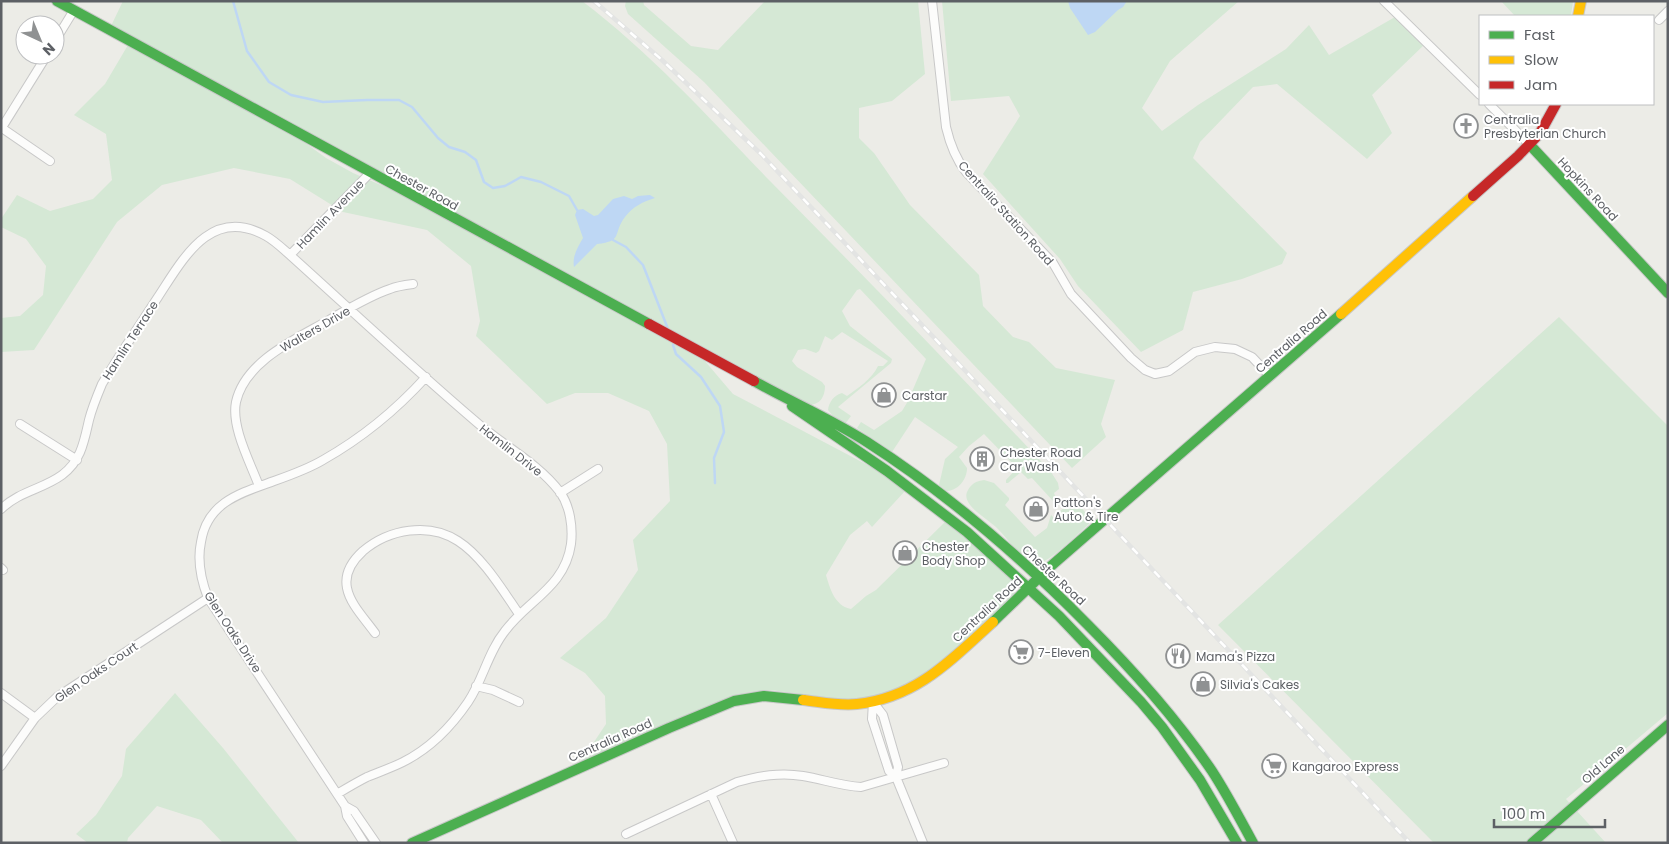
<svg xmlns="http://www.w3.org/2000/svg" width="1669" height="844" font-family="Poppins,sans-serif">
	<rect width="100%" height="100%" fill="#ecece7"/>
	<path fill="#d5e8d5" d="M123 1H582C651 53 710 119 770 181 865 277 959 374 1051 472L1058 483 1059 489 1054 493 1056 498 1053 501 1032 478 1028 479 1021 472 1008 483H1006V480L1017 468 984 434 969 446 959 457 967 468C967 479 959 490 947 491L939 485 945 459 958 447 915 417 892 452 857 428 861 422 874 430 902 411 908 401 926 359 860 289 857 290 842 311 850 326 892 359 891 363 838 407 851 416 845 424 833 416 828 410C829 402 834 395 842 393L847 396C858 388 872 379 878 366H883L888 361 842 332 832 340 825 336 819 351 816 353 805 349 798 350 792 361 797 367 822 382 825 386C825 397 820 405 808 405L111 26Z
		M626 1H643L644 5 691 46 718 50 765 1H918L925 74 892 101 859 108V138L874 153 910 205 979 275 983 306 1013 337 1029 342 1056 368 1115 380 1101 424 1106 437 1072 468 704 82 628 14 625 6Z
		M942 1H1239L1170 61 1142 108 1162 131 1198 105 1286 49 1309 25 1329 55 1395 17 1424 45 1372 95 1392 133 1367 159 1277 84 1253 87 1200 142 1193 158 1287 253 1282 264 1242 279 1193 292 1183 330 1141 352 1078 286 1060 259 983 174 1020 116 1009 96 951 101Z
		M1501 1H1573L1571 16H1515Z
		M128 45 300 139 326 158 353 173 390 189 611 307 704 360 733 394 875 469 905 491 872 527 867 521 850 535 826 575C830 589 835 606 851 609L866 596 876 590 946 521 1012 577C1016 584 1017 589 1013 597L949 658 905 689 879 698 852 701 771 690 750 692 733 696 578 766 606 724 605 696 585 673 560 658 606 618 638 570 633 540 670 501 667 444 649 411 608 393H575L547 404 476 336 480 321 471 266 427 230 343 212 290 179 234 168 162 185 117 222 34 350 1 352V318L20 316 43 295 46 266 26 239 1 227V219L17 195 50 211 93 199 112 180 106 134 74 115 105 84Z
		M1559 317 1668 426V713L1566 799 1606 843H1434L1218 625Z
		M984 480 994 483 1009 498V500L1005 505 1035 537 1047 528 1051 515 1055 519 1060 514 1059 512 1072 501C1080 505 1090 515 1089 524 1080 532 1051 560 1042 562 1037 563 1031 562 1027 559 1016 552 1007 538 998 529 989 519 959 505 968 490 972 483 977 481 984 480Z
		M175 693 223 748 299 843H223L201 820 157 806 128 838 127 843H88L76 834 96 815 122 776 126 749Z"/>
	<path fill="#bed7f4" d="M1068 1H1127L1123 7 1118 10 1095 32 1088 35 1070 8Z
		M650 195 655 198C643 202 633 206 625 217 612 234 624 241 597 244L574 267C572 256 578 247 583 238L575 215 577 210 583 209 594 216 598 215 613 199 624 196 632 199 638 196Z"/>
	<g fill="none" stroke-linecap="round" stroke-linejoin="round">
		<path stroke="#bed7f4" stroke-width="2.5" d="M233 1 247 51 269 82 291 95 323 102 367 100H399L412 107 438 138 449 147 465 152 476 160 484 182 493 188 505 186 521 177 541 182 569 196 577 210
			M613 240 626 247 643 265 668 329
			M673 345 676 354 701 377 720 406 724 432 714 458 715 483"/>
		<g stroke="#c8c8c8" stroke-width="10">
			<path id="street" d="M932 1 946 127C950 144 955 158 966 172L1053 263 1071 294 1131 358 1145 370 1155 374 1169 371 1195 352 1215 347 1235 349 1252 357 1270 376
				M1384 1 1480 95
				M1659 20 1668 11
				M55 41 74 10
				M1489 104 1530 145
				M2 128 50 161
				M1 129 47 55
				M290 255 370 173
				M20 424 77 460
				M259 486C250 462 231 427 236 402 245 361 296 339 329 320 348 309 369 296 390 289 397 286 405 285 413 284
				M560 493 598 469
				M1 509C20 491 43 489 62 475 81 461 84 442 89 420 92 408 97 396 102 384 120 354 139 326 158 297 183 259 211 205 266 236 275 241 283 249 290 255 351 310 412 367 474 420 502 445 537 462 560 492 570 506 573 527 571 544 565 587 528 600 505 631 488 652 483 680 468 702 451 727 429 749 403 762 391 768 379 772 367 777 357 782 347 788 337 794
				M1 568 3 570
				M375 633C365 619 350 604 347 588 344 573 352 561 363 551 389 529 429 522 458 541 483 557 503 591 519 614
				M476 686 493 690 519 702
				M1 693 35 718
				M873 702 872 719 889 771 896 777 923 843
				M873 702 883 715 898 767 896 777
				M1 766 35 718 57 697 208 598
				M711 794 733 843
				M345 806 354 811 376 843
				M626 834 737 782C759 776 780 772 803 776 822 779 841 786 861 787L944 763
				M364 843 347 816 345 806 208 598C201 580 197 561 201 542 207 502 241 493 274 481 291 475 308 469 323 460 362 438 396 410 426 377"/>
		</g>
		<g stroke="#c8c8c8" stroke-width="12">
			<path id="fast" d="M57 1 649 324
				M1530 145 1668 293
				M754 381C791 402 831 419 867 442 948 494 1020 556 1087 624 1133 670 1176 718 1212 771 1227 794 1240 819 1253 843
				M792 406 887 471 967 532 1059 616 1141 702 1162 727 1200 780 1237 843
				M993 622 1051 566 1341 314
				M412 843 669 728 734 701 764 696 803 700
				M1532 843 1668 725"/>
		</g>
		<g stroke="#c8c8c8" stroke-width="12">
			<path id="slow" d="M1578 16 1581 1
				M1341 314 1473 196
				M803 700C821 702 839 706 857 704 916 698 951 660 993 622"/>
		</g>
		<g stroke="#c8c8c8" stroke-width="12">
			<path id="jam" d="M1473 196 1518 156 1540 133 1556 104
				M649 324 754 381"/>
		</g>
		<use href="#street" stroke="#fcfcfb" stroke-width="8"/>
		<use href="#fast" stroke="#4caf50" stroke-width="10"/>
		<use href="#slow" stroke="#ffc107" stroke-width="10"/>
		<use href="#jam" stroke="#c62828" stroke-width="10"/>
		<g stroke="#e3e4e3" stroke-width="4.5">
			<path id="rail" d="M594 1 662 60 761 154 1410 843"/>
		</g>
		<use href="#rail" stroke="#fff" stroke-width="2.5" stroke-dasharray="8" stroke-linecap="butt"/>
	</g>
	<defs>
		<g id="church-ring" transform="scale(1.25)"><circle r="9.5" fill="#fff" stroke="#8f9192" stroke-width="1.5"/><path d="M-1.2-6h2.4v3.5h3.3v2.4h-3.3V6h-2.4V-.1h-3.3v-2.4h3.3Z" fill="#8f9192"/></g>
		<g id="shop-ring" transform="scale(1.25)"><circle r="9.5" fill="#fff" stroke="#8f9192" stroke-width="1.5"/><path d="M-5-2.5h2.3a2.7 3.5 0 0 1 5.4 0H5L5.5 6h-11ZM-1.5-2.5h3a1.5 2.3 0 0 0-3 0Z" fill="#8f9192"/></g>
		<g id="building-ring" transform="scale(1.25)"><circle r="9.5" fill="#fff" stroke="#8f9192" stroke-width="1.5"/><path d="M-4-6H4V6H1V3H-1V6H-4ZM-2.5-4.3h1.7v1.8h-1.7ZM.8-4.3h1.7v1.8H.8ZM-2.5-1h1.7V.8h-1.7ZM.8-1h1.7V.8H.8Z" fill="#8f9192"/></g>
		<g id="supermarket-ring" transform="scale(1.25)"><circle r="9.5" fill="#fff" stroke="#8f9192" stroke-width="1.5"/><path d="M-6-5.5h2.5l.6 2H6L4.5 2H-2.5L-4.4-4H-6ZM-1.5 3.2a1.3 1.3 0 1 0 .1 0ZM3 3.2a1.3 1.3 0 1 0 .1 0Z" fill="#8f9192"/></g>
		<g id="restaurant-ring" transform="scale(1.25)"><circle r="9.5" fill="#fff" stroke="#8f9192" stroke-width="1.5"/><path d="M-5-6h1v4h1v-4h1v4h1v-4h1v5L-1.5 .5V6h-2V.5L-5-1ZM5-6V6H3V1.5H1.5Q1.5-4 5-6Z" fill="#8f9192"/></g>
	</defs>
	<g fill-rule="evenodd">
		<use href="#church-ring" x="1466" y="126"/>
		<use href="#shop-ring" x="884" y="395"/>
		<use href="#building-ring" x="982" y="459"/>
		<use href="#shop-ring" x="1036" y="509"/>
		<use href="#shop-ring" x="905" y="553"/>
		<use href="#supermarket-ring" x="1021" y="652"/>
		<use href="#restaurant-ring" x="1178" y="656"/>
		<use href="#shop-ring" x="1203" y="684"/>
		<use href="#supermarket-ring" x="1274" y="766"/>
	</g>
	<g text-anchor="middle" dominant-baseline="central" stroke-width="4" stroke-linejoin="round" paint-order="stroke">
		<g font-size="12" fill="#5d6065" stroke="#fff" text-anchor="start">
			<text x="1484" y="119">Centralia<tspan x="1484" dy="14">Presbyterian Church</tspan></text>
			<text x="902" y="395">Carstar</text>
			<text x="1000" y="452">Chester Road<tspan x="1000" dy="14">Car Wash</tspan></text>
			<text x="1054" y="502">Patton's<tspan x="1054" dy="14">Auto &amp; Tire</tspan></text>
			<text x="922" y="546">Chester<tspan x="922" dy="14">Body Shop</tspan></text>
			<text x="1038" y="652">7-Eleven</text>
			<text x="1196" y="656">Mama's Pizza</text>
			<text x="1220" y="684">Silvia's Cakes</text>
			<text x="1292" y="766">Kangaroo Express</text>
		</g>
		<g font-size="12" fill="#5d6065" stroke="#fff">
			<text transform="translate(422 187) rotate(29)">Chester Road</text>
			<text transform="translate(1588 189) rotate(47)">Hopkins Road</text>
			<text transform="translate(1006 213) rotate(48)">Centralia Station Road</text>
			<text transform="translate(330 214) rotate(-46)">Hamlin Avenue</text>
			<text transform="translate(315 329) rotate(-30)">Walters Drive</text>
			<text transform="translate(130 340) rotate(-57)">Hamlin Terrace</text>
			<text transform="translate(1291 341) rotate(-41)">Centralia Road</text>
			<text transform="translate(511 450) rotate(38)">Hamlin Drive</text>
			<text transform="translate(1054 575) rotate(43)">Chester Road</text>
			<text transform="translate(987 609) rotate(-43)">Centralia Road</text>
			<text transform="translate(233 632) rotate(57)">Glen Oaks Drive</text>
			<text transform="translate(96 672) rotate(-34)">Glen Oaks Court</text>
			<text transform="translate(610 740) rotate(-24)">Centralia Road</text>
			<text transform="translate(1603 764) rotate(-41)">Old Lane</text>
		</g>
	</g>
	<rect width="1669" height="844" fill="none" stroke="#5d6065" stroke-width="5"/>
	<rect x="1479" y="15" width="175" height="90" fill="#ffffff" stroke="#bebfc1"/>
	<rect x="1489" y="31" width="25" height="8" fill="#4caf50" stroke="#bebfc1"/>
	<text x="1524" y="40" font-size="15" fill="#5d6065">Fast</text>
	<rect x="1489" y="56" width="25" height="8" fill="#ffc107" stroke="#bebfc1"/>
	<text x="1524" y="65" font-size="15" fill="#5d6065">Slow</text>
	<rect x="1489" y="81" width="25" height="8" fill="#c62828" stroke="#bebfc1"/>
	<text x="1524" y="90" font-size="15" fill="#5d6065">Jam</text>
	<g transform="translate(40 40) rotate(136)"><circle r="24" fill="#ffffff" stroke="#bebfc1"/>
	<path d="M0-4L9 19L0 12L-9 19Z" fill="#8f9192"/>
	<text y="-8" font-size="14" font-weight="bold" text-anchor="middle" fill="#5d6065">N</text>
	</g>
	<path d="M1494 819v8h111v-8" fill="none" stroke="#5d6065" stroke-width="2.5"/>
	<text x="1502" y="819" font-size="15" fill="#5d6065" stroke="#ffffff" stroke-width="4" paint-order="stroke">100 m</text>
</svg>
